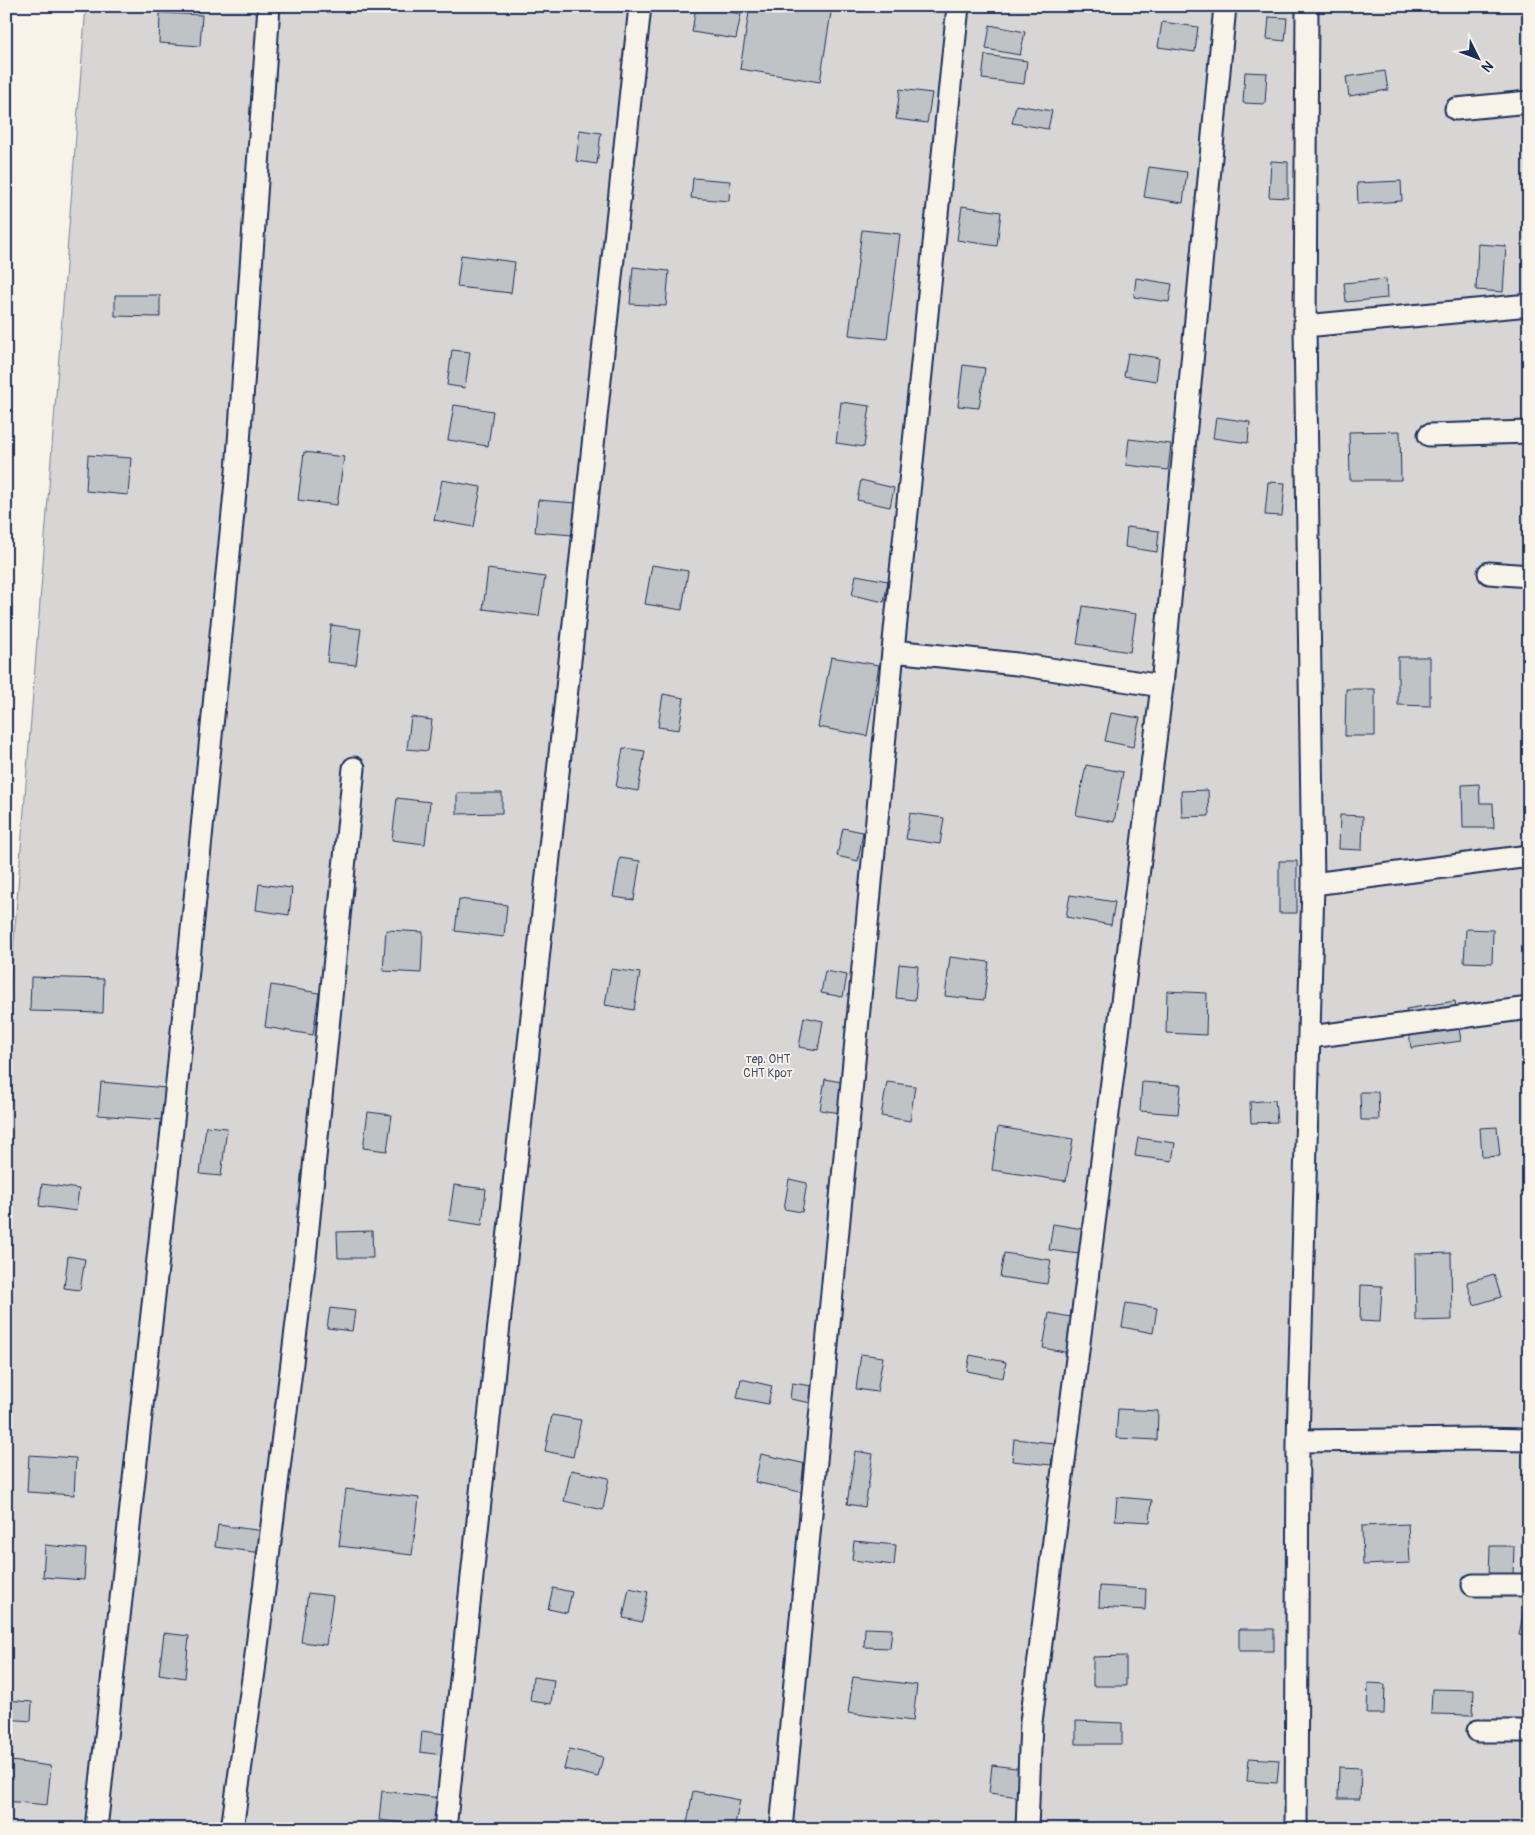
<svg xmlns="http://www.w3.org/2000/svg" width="1535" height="1835" font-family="Pangolin,sans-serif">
	<rect width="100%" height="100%" fill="#f7f3e8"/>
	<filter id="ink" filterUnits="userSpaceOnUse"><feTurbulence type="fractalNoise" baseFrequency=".02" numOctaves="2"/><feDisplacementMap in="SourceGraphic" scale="10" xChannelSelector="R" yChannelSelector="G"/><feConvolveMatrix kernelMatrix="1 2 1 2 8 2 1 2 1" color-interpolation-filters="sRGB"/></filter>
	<g filter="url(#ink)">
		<path fill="#d7d6d4" stroke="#798299" d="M86 6H1529V1829H6V1043Z"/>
		<path fill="#c0c3c5" stroke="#1b2f5e" d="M696 6 741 14 736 39 692 32Z
			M750 6H832L820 82 740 69Z
			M160 13 202 15 200 46 159 43Z
			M1269 17 1287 18 1285 41 1267 39Z
			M1162 22 1198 27 1195 52 1158 47Z
			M990 25 1025 32 1020 55 986 49Z
			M985 55 1027 61 1024 84 982 79Z
			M1385 71 1388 90 1349 96 1346 77Z
			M1245 72 1267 73 1265 104 1243 103Z
			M900 89 932 93 927 123 896 119Z
			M1016 105 1052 111 1048 129 1012 123Z
			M580 130 601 133 597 164 576 161Z
			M1271 161 1288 162V198L1269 197Z
			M1149 167 1187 172 1183 203 1144 197Z
			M693 178 730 181 729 201 691 198Z
			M1401 181 1402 201 1358 204 1357 183Z
			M962 206 1001 212 997 246 957 240Z
			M862 230 900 234 887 339 849 335Z
			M1478 244 1506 246 1503 292 1476 290Z
			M461 255 515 262 511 293 457 287Z
			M633 267 669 271 666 306 630 304Z
			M1136 278 1172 284 1169 302 1134 297Z
			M1386 279 1387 298 1346 302 1344 283Z
			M115 295H160V317L115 316Z
			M452 350 470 352 465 388 447 385Z
			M1128 353 1159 358 1156 381 1124 376Z
			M963 365 985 368 979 408 958 406Z
			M841 402 870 406 864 447 836 443Z
			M454 405 493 411 488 446 448 440Z
			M1216 417 1250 422 1248 443 1213 438Z
			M1400 431 1401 480H1350L1349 432Z
			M1129 439 1171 444 1168 470 1126 465Z
			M304 452 344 457 337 505 298 500Z
			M88 455 131 458 128 495 86 491Z
			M442 480 481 487 474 527 434 520Z
			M861 480 894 488 890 507 857 500Z
			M1268 482 1285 483 1282 516 1265 515Z
			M538 500 576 503 573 535 535 532Z
			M1127 527 1159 531 1157 552 1125 547Z
			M652 565 688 571 682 610 645 604Z
			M488 569 545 577 539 616 483 609Z
			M856 575 888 581 884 602 852 595Z
			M1083 606 1136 614 1130 652 1077 644Z
			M331 625 361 629 356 665 327 662Z
			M831 657 879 665 867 736 818 727Z
			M1398 657H1430V706L1398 705Z
			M1346 689H1375V736H1345Z
			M663 694 684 698 679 730 658 727Z
			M1111 713 1140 718 1133 747 1105 741Z
			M411 717 432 720 428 751 407 749Z
			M623 748 645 751 638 791 616 787Z
			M1086 765 1123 772 1114 822 1076 815Z
			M1479 784 1480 803H1493L1494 828H1463L1462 785Z
			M1208 790 1209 816 1182 817 1181 791Z
			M457 793H502V813L457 814Z
			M397 798 430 802 425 844 392 840Z
			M910 813 944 818 940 844 906 839Z
			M1340 815 1363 816 1362 850 1339 849Z
			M843 828 863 832 858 861 837 856Z
			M620 858 640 861 634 900 613 897Z
			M1279 861H1297V913H1279Z
			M259 884 292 888 289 915 256 910Z
			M1070 895 1115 902 1111 925 1066 917Z
			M459 899 507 905 504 937 455 931Z
			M1466 929 1493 930 1492 963 1464 962Z
			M386 930 423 932 421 973 383 971Z
			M950 957 989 962 984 1000 945 996Z
			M899 964 918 966 915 1000 896 998Z
			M611 969 640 973 634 1010 605 1005Z
			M825 971 847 975 843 997 821 993Z
			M31 977 104 979 103 1013 30 1011Z
			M271 985 319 993 313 1035 265 1027Z
			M1167 991 1207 993 1206 1035 1166 1033Z
			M1455 1001 1461 1041 1411 1048 1406 1009Z
			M804 1017 823 1021 818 1050 799 1047Z
			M825 1079 847 1083 841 1113 820 1110Z
			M101 1082 166 1088 163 1120 98 1115Z
			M887 1082 915 1086 910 1121 881 1116Z
			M1142 1082 1181 1085 1178 1114 1140 1111Z
			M1360 1092H1378L1379 1120H1361Z
			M1275 1100 1277 1122 1251 1123 1250 1102Z
			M368 1112 392 1115 387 1151 363 1148Z
			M206 1126 227 1128 221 1176 200 1174Z
			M998 1127 1073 1139 1066 1181 992 1170Z
			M1497 1127 1500 1156 1482 1157 1480 1128Z
			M1138 1138 1175 1143 1172 1161 1135 1156Z
			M789 1179 807 1183 802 1212 784 1209Z
			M42 1184 79 1189 76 1211 39 1206Z
			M454 1185 486 1189 482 1225 449 1220Z
			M1053 1224 1083 1229 1079 1254 1049 1250Z
			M372 1231 373 1258H338L337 1232Z
			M1004 1253 1051 1260 1047 1284 1000 1277Z
			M1451 1253 1452 1320 1416 1321 1415 1254Z
			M68 1256 85 1259 80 1290 64 1288Z
			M1494 1274 1501 1297 1474 1305 1467 1282Z
			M1361 1285 1382 1286 1380 1322 1360 1321Z
			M1126 1303 1157 1308 1153 1333 1122 1327Z
			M330 1308 355 1311 352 1331 327 1328Z
			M1049 1313 1076 1318 1070 1353 1043 1348Z
			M861 1354 883 1357 877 1392 856 1389Z
			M970 1355 1006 1362 1003 1378 967 1371Z
			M741 1379 772 1386 768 1404 737 1398Z
			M792 1383 819 1387 817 1404 790 1399Z
			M1118 1409 1158 1411 1157 1440 1116 1438Z
			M552 1415 581 1420 573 1457 545 1451Z
			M1014 1439 1054 1443 1051 1465 1012 1461Z
			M855 1451 873 1454 865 1507 847 1504Z
			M761 1454 811 1465 805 1493 755 1482Z
			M29 1455 76 1458 74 1495 27 1492Z
			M571 1470 609 1478 603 1510 564 1501Z
			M346 1489 419 1498 412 1555 339 1546Z
			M1117 1497 1152 1500 1150 1522 1115 1520Z
			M1408 1524 1410 1563 1363 1565 1362 1526Z
			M218 1525 264 1531 262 1553 215 1547Z
			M854 1541 896 1545 894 1565 852 1560Z
			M45 1545 86 1549 84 1580 43 1577Z
			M1490 1546H1514L1513 1577 1489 1576Z
			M1100 1586 1146 1589 1145 1610 1099 1607Z
			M553 1588 572 1592 567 1613 548 1609Z
			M629 1588 648 1592 642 1622 623 1618Z
			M308 1593 333 1596 326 1645 301 1642Z
			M1526 1599 1529 1600V1637L1519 1635Z
			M865 1628 892 1629 890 1648 864 1647Z
			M1239 1629H1274V1651H1239Z
			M164 1633 189 1636 185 1678 159 1674Z
			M1126 1656V1686H1093V1657Z
			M533 1677 554 1680 551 1704 530 1701Z
			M853 1677 917 1685 913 1721 848 1713Z
			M1368 1683 1385 1684 1384 1714H1367Z
			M1432 1689 1474 1690 1473 1715 1431 1714Z
			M6 1700 32 1702 31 1721 6 1719Z
			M1076 1721 1122 1723V1744H1076Z
			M422 1731 452 1735 449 1756 420 1752Z
			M569 1749 603 1757 598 1777 564 1769Z
			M1249 1758 1279 1760 1277 1783 1247 1781Z
			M11 1761 51 1766 47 1805 6 1801Z
			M992 1765 1024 1769 1020 1797 989 1793Z
			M1339 1767 1361 1768 1360 1799H1338Z
			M382 1791 441 1798 437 1827 379 1820Z
			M693 1791 740 1800 734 1829H686Z
			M1156 1824 1187 1825V1829H1156Z"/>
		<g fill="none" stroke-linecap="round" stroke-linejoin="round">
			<g stroke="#1b2f5e" stroke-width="25">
				<path id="lane" d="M1456 109 1529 102
					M1305 326 1529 305
					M1429 435 1529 432
					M1489 573 1529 576
					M893 651 1017 664 1162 686
					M1313 884 1529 856
					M1310 1037 1529 1008
					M1298 1441 1475 1439 1529 1440
					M1473 1585H1529
					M1478 1731H1529
					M96 1829 175 1102 237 472 269 6
					M232 1829 254 1671 305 1257 354 768
					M445 1829 640 6
					M781 1829 893 651 958 6
					M1027 1829 1031 1722 1162 686 1225 6
					M1296 1829 1298 1441 1313 884 1305 326 1307 6"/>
			</g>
			<use href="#lane" stroke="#f7f3e8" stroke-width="21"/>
		</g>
	</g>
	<g text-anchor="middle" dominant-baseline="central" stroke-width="4" stroke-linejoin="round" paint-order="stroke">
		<g font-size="12" fill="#415076" stroke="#f7f3e8">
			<text x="768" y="1059">тер. ОНТ<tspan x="768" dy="14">СНТ Крот</tspan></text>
		</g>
	</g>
	<rect width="1535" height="1835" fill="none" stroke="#f7f3e8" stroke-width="25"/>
	<rect x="12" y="12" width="1510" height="1810" fill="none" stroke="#1b2f5e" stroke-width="2" filter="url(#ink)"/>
	<g transform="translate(1478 58) rotate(132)" stroke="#f7f3e8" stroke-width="4" paint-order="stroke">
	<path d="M0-4L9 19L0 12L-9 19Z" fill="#1b2f5e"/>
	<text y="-8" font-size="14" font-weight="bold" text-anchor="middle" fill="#1b2f5e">N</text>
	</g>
</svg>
